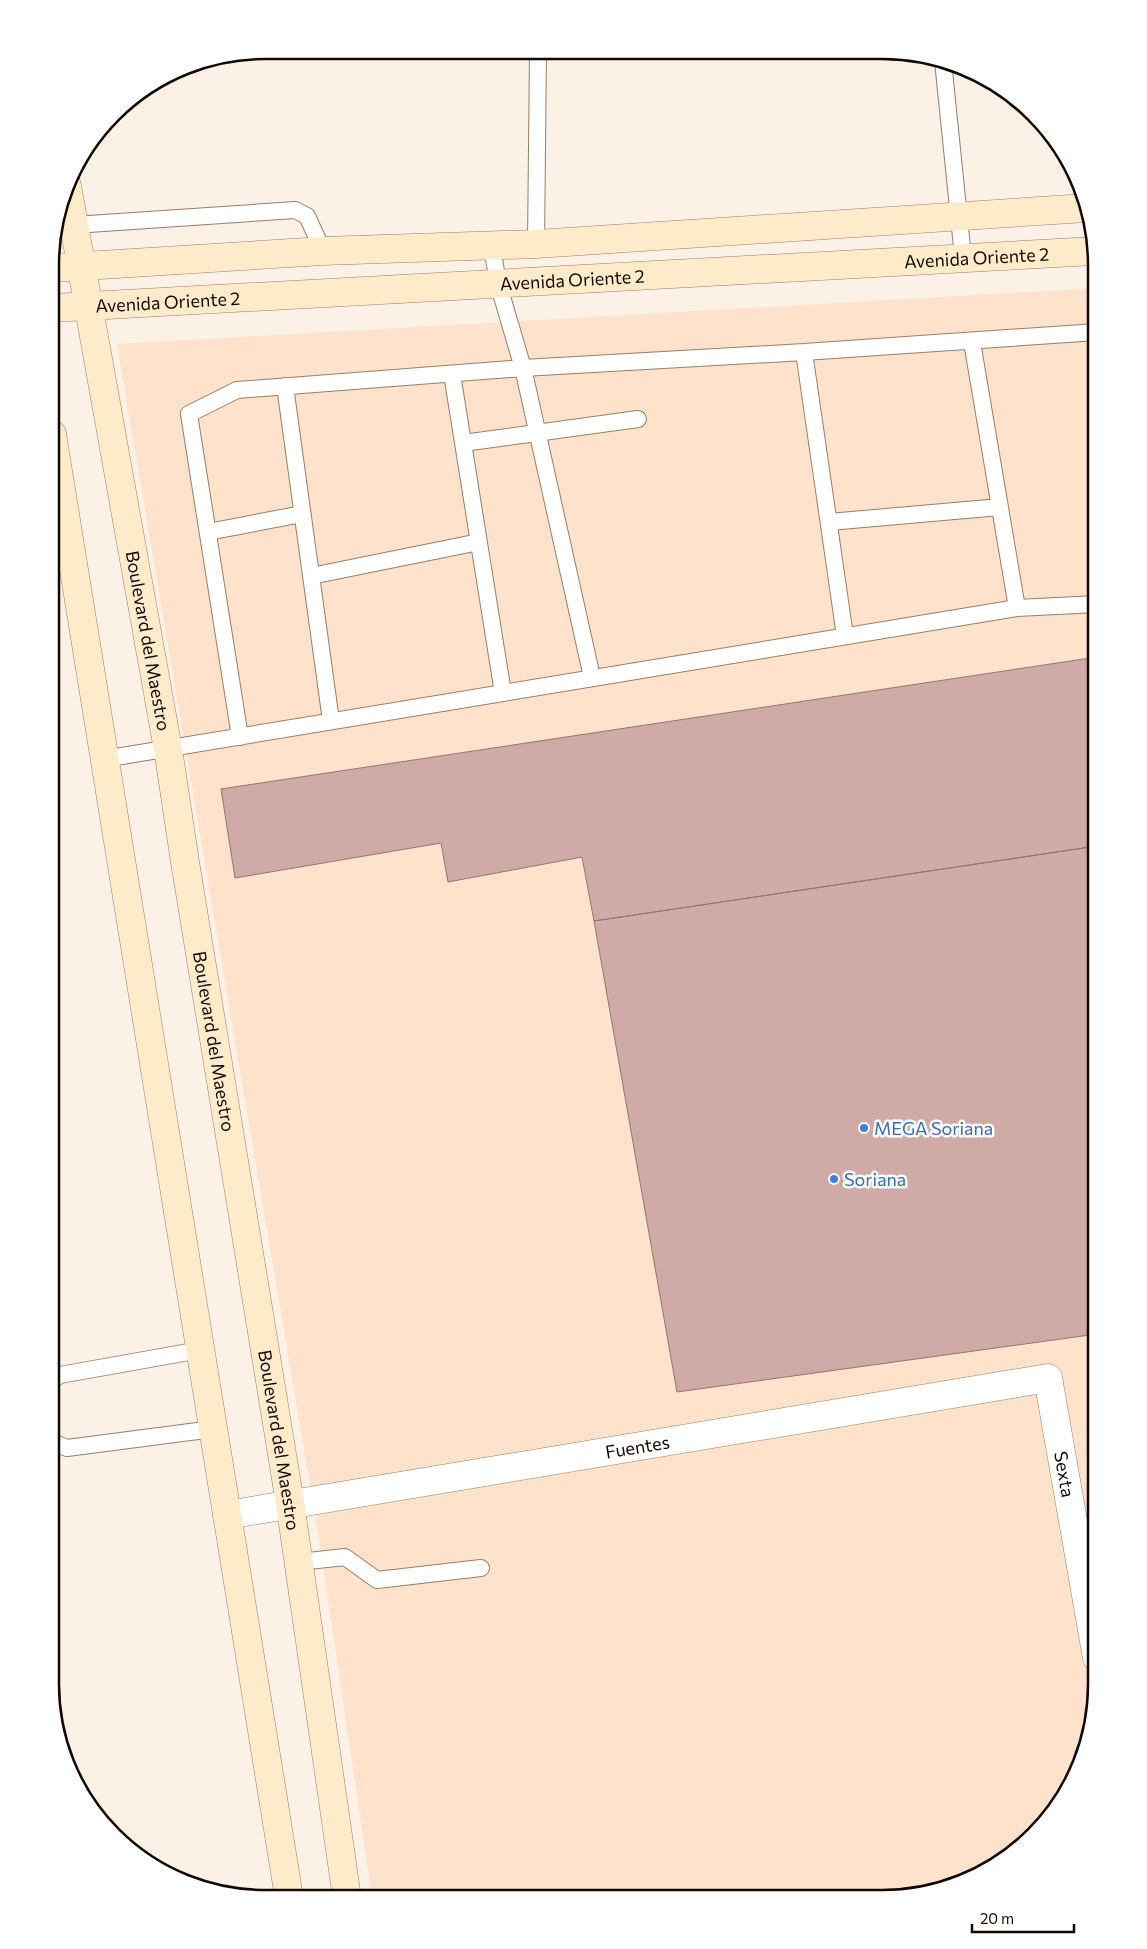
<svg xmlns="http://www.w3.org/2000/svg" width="1147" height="1949" font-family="Commissioner,sans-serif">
	<rect width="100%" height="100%" fill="#fcf1e7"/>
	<path fill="#fee2cb" d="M1097 288V1699L1081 1766 1053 1815 1013 1854 964 1883 883 1899 372 1898 318 1532 117 344Z"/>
	<path fill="#cfaaa7" stroke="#967471" d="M1097 657V846L594 921 582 857 448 882 441 843 235 878 221 789Z
		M1097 846V1334L677 1392 594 921Z"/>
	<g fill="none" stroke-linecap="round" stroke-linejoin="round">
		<g stroke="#987e69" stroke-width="18">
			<path id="lane" d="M943 61 963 257
				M74 225 295 210 307 216 323 251
				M536 244 538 51
				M492 247 498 283 523 368 592 677
				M972 342 1017 608
				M804 352 845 636
				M452 374 503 693
				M285 386 331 721
				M463 443 638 419
				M829 522 1000 507
				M208 532 302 514
				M51 541 70 546
				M311 576 479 542
				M240 737 189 414 237 390 523 368 804 352 1097 332
				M104 759 1017 608 1097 604
				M50 1382 60 1375 200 1350
				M50 1441 67 1448 213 1429
				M299 1562 345 1557 377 1580 481 1568"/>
		</g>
		<g stroke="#987e69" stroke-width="29">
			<g id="street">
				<path id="s1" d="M227 1515 1048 1378 1097 1658"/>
			</g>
		</g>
		<g stroke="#987e69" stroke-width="29">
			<g id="secondary">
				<path id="s2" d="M67 186 168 749 185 862 290 1503 347 1898"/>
				<path d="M52 268 323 251 536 244 1086 208"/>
				<path id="s3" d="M52 308 1094 251"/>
				<path d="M52 434 289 1897"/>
			</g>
		</g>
		<use href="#lane" stroke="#fff" stroke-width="16"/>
		<use href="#street" stroke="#fff" stroke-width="28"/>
		<use href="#secondary" stroke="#feebca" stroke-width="28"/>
	</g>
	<g fill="#3f7fe0" stroke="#fff" stroke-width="2">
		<circle cx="864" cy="1128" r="5"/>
		<circle cx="834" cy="1179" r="5"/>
	</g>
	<g text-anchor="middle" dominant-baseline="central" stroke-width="5" stroke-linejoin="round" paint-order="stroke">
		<g font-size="18" fill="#120903" stroke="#fff">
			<text stroke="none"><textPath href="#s3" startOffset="926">Avenida Oriente 2</textPath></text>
			<text stroke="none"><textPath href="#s3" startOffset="521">Avenida Oriente 2</textPath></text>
			<text stroke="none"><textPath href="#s3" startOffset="116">Avenida Oriente 2</textPath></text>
			<text stroke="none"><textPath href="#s2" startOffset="462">Boulevard del Maestro</textPath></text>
			<text stroke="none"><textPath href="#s2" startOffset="868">Boulevard del Maestro</textPath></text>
			<text stroke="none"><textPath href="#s2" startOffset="1272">Boulevard del Maestro</textPath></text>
			<text stroke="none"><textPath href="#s1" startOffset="416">Fuentes</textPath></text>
			<text stroke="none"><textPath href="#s1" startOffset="930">Sexta</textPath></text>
		</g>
		<g font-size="18" fill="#366cbe" stroke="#fff" text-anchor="start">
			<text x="874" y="1128">MEGA Soriana</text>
			<text x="844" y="1179">Soriana</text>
		</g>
	</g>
	<path d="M0 0H1147V1949H0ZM265 59H882A206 206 0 0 1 1088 265V1684A206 206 0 0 1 882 1890H265A206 206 0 0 1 59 1684V265A206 206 0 0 1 265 59Z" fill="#fff" fill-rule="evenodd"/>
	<path fill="none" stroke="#120903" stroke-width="2.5" d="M265 59H882A206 206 0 0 1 1088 265V1684A206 206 0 0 1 882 1890H265A206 206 0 0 1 59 1684V265A206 206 0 0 1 265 59Z"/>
	<path d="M972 1924v8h102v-8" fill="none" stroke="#120903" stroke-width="2.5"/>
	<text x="980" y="1924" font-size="15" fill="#120903" stroke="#ffffff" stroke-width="4" paint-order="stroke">20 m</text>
</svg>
